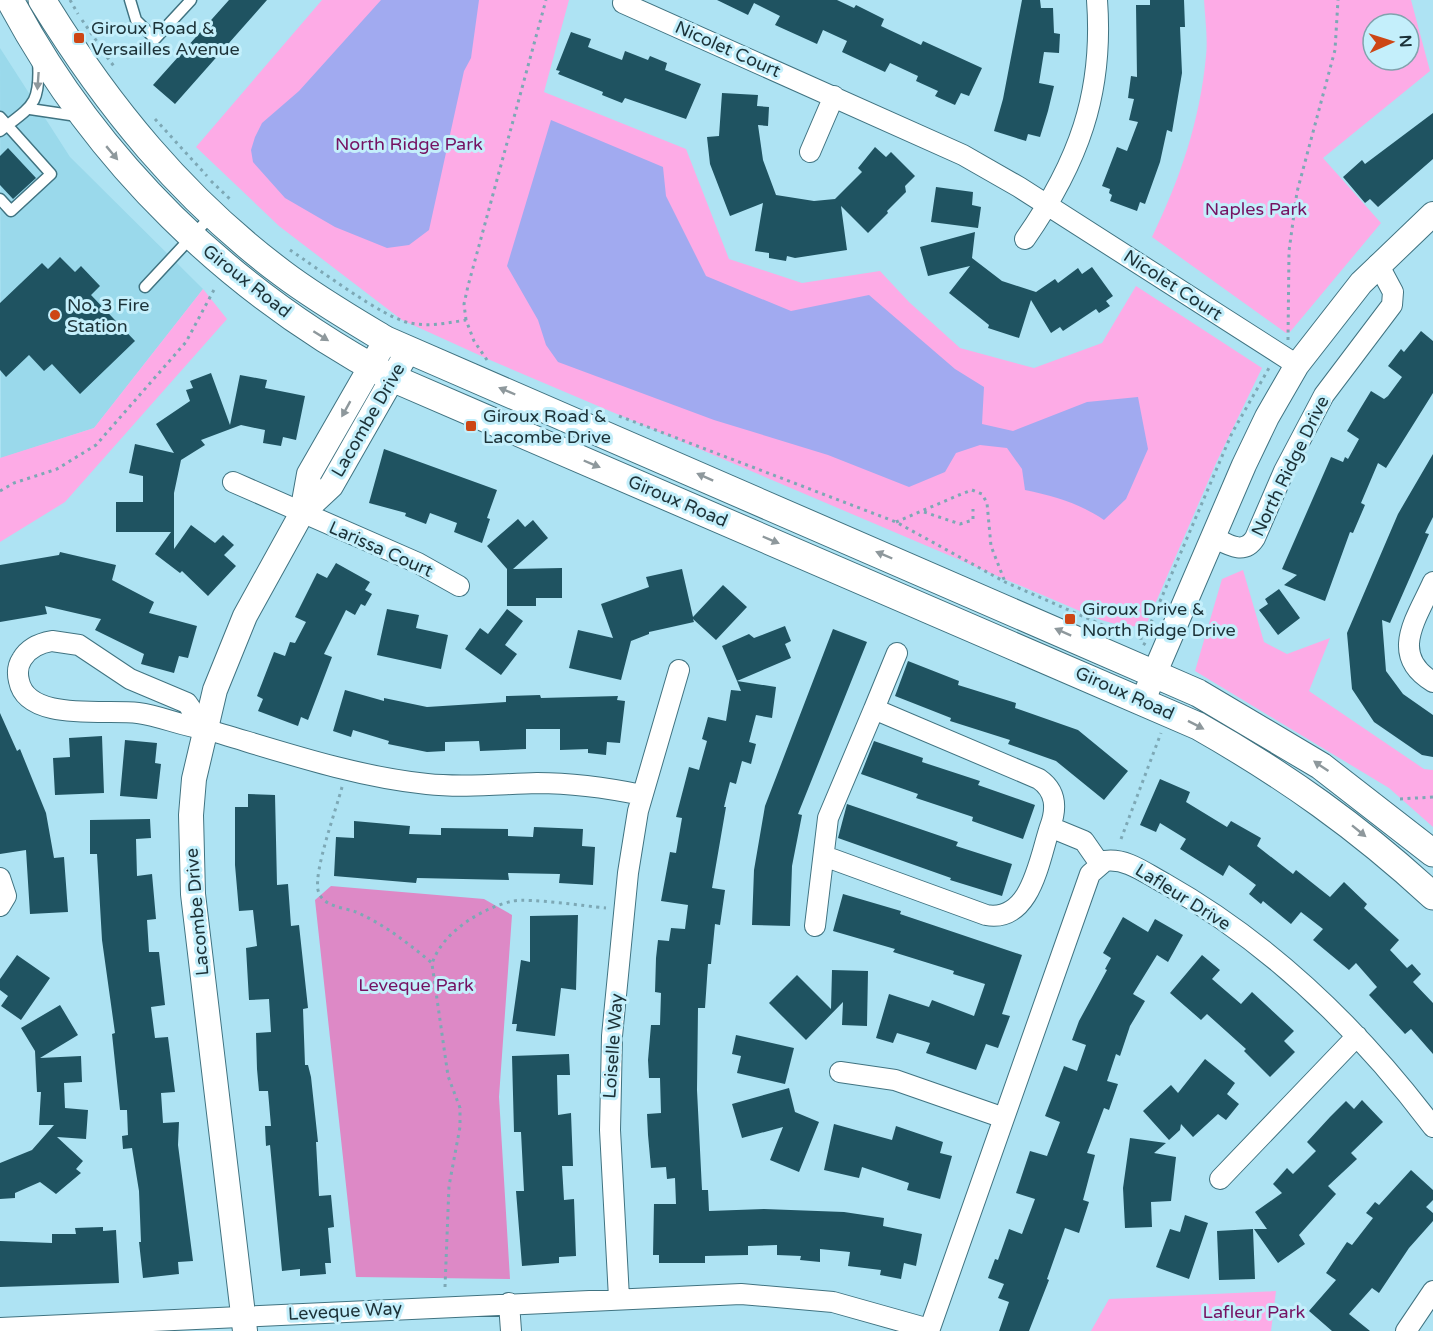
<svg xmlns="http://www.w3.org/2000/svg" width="1433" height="1331" font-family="'Varela Round',sans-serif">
	<rect width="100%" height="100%" fill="#aee3f3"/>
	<path fill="#9ad9eb" d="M0 48 70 157 203 289 94 428 1 458Z"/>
	<path fill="#fdabe6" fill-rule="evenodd" d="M322 0H569L544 92 686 149 729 259 802 283 880 271 909 302 960 348 1034 368 1102 343 1136 286 1262 368 1217 461 1146 625 1126 627 1101 620 490 360 402 320 279 226 196 147Z
		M1204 0H1411L1430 71 1323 158 1381 223 1290 332 1286 333 1152 237C1180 179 1200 121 1206 56 1208 38 1205 18 1204 0ZM1373 24H1409V60H1373Z
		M203 289 227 319 65 502 0 542V458L94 428Z
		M1243 570 1264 642 1287 654 1330 638 1309 691 1424 769 1433 770V827L1389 788 1195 671 1222 579Z
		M1276 1291 1271 1331H1091L1109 1299Z"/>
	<path fill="#dd89c6" d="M331 886 484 899 512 915 499 1097 510 1279 356 1277 315 900Z"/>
	<path fill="#a1aaf0" d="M381 0H479L471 58 464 71 429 230 409 245 387 248 335 227 285 198 253 162 251 150 255 137 262 123 299 91Z
		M551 120 663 167 666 196 706 276 791 311 869 295 955 369 984 387 982 424 1013 431 1087 402 1138 397 1148 449 1126 499 1104 520C1079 503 1054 496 1025 490L1022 469 1007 448 980 445 956 453 945 472 909 487 828 455 714 420 558 362 546 345 538 320 507 266Z"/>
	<path fill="#1f5361" d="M229 0H267L175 104 153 85Z
		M717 0H837L854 8 856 5 884 19 881 26 921 45 923 41 982 68 969 96 961 93 955 105 935 96 938 91 916 81 918 76 890 63 885 72 842 52 847 41 823 30 817 44 775 25 780 16 754 3 748 15Z
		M1022 0H1040L1041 8H1053L1054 33 1060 34 1059 53 1044 52 1039 83 1054 86 1048 111 1040 137 1028 134 1026 141 994 131 1003 99Z
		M1150 0H1184L1185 27H1180L1182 73 1172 132 1167 130 1160 162 1145 204 1140 202 1137 211 1110 201 1112 195 1109 193 1110 189 1102 186 1117 147 1127 151 1138 122 1129 120 1134 99 1128 98 1131 76 1137 77 1136 5H1150Z
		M571 32 591 39 588 47 622 60 625 51 648 60 650 56 667 63 665 70 701 84 686 119 625 98 622 103 602 95 603 92 558 74 560 71 556 70Z
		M722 93 758 95 757 106 769 107 768 126 758 125 763 160 776 195 814 201 835 199 862 172 858 168 875 147 886 157 891 152 915 176 905 186 906 192 887 211 888 213 868 233 841 206 847 250 795 258 787 256 786 261 769 258V253L755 251 763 203 730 216 710 164 707 137 719 136Z
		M1433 113V159L1378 207 1370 199 1365 203 1343 177 1362 160 1365 164Z
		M8 148 36 178 13 199 0 185V156Z
		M936 187 973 192 972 205 981 207 978 228 931 222Z
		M975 232 972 258 1002 281 1036 292 1055 279 1058 283 1078 268 1082 274 1092 267 1113 296 1106 301 1110 306 1099 313 1096 309 1063 331 1060 327 1051 333 1031 300 1019 338 988 328 989 325 949 293 970 266 928 276 920 247Z
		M60 257 75 272 81 266 100 286 91 295 135 341 80 394 52 364 44 371 29 355 6 377 0 370V303L42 263 48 269Z
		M1421 331 1433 341V393L1386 468 1378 463 1361 503 1365 505 1353 533 1350 532 1325 601 1284 585 1297 575 1282 569 1331 457 1343 462 1345 457 1348 459 1359 439 1347 431 1360 409 1371 391 1384 399 1388 396 1402 377 1388 366 1401 349 1404 352Z
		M211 373 230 425 240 375 267 380 265 388 305 396 296 440 283 437 281 446 263 443 265 430 241 425 201 440 205 445 181 460 174 493V549L191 525 215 543 223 535 234 545 224 555 236 566 208 596 182 571 180 573 155 554 171 532H116V502H143V476L129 473 135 444 174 453 156 424 190 401 186 390 193 388 190 381Z
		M384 449 497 490 487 518 490 519 482 543 454 532 457 523 430 513 426 524 405 516 406 513 369 503Z
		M1433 454V517L1425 533 1429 534 1390 623 1382 620 1386 671 1403 694 1433 715V757L1422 755 1374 722 1352 689 1347 633 1398 514Z
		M518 519 525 527 533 520 548 538 513 569 562 568V598H536V606H507V569L487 546Z
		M60 552 116 565 112 580 154 602 149 613 197 626 188 658 179 656 174 673 141 664 144 654 95 630 101 619 45 606 47 614 0 622V565L59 555Z
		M336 563 370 582 365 590 372 594 365 606 361 604 355 615 346 610 324 654 332 657 308 720 301 717 298 726 258 711 263 699 257 696 274 652 285 656 290 642 295 643 306 622 295 617 317 573 327 578Z
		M682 569 693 617 723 585 747 607 716 640 693 619 694 622 649 632V634L631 641 621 680 569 668 578 630 613 638 601 604 649 587 646 577Z
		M1279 589 1300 618 1278 635 1259 610 1268 604 1265 599Z
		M387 609 419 615 416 628 448 635 441 669 377 655Z
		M507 609 523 621 505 645 517 654 501 675 465 649 480 628 488 634Z
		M785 626 791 641 785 644 791 658 737 681 722 646 749 634 754 638Z
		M833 629 867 642 798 814 802 815 792 866 790 926 752 925 754 870 765 806Z
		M908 661 959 681 958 685 1016 703 1015 708 1078 730 1128 771 1104 800 1056 761 1008 744 1010 740 950 721 951 718 895 696Z
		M737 681 776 687 772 718 756 715 749 742 756 744 751 764 742 761 736 784 730 782 724 807H726L712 888 725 890 720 925 715 924 711 964H708L705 1008H698L697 1090 702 1190H708L709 1211 764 1209 844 1212 884 1218 883 1226 922 1234 916 1266 904 1263 901 1279 880 1275 881 1270 848 1266 850 1252 820 1249V1262L800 1260 801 1256 777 1255V1245L748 1246V1255L705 1256V1263H659V1255H653L654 1204H676L675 1178 667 1179 666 1167 651 1168 648 1135 647 1114 661 1113 660 1078H649L648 1060 651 1025H660L661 993 655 992 656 958 658 940 669 941 671 928 685 929 688 905 661 901 670 852 676 853 682 818 676 817 689 767 699 770 707 741 702 739 708 717 726 721 731 690 741 691Z
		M345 690 384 701V698L427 707 506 702V696L540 695 541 698 618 696 617 700 625 701 620 743 607 742 606 755 588 753V749L560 750V729H526V749L480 751 479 741 445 742V751L427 752 388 744 389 741 353 730 351 737 333 731Z
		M0 713 17 751 20 749 46 813 54 858 64 857 68 912 30 914 26 850 0 854Z
		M102 736 104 793 55 795 53 758 70 757 69 738Z
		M125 740 157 743 155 763 161 764 157 799 120 796Z
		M874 741 923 758 922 762 980 781 978 785 1035 805 1023 839 972 821 973 817 916 798 918 794 861 774Z
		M1160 779 1190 792 1186 802 1227 827 1231 821 1261 838 1257 846 1293 874 1296 870 1330 897 1344 882 1367 904 1364 908 1399 940 1390 950 1407 968 1412 964 1421 974 1413 982 1433 1003V1054L1411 1029 1405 1034 1369 995 1377 987 1356 963 1349 970 1313 940 1323 929 1301 912 1291 924 1263 901 1261 904 1249 894 1256 885 1229 865 1223 876 1180 849 1186 839 1160 823 1156 832 1140 825Z
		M248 794 275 795 277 885 288 884 291 926 299 925 308 1008 303 1009 305 1065H308L311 1077 318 1142H316L319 1196 331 1195 334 1227 328 1228 331 1263H325L326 1274 300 1276V1269L282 1271 270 1145 266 1146 265 1126H271L268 1091H259L257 1069 256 1033 271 1032 269 999 249 1000 246 948 257 946 253 910 239 911 235 865V807H248Z
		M847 804 958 842 956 846 1012 864 1002 896 950 880 951 878 838 838Z
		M150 819 151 838 136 839 137 876 152 874 156 919 147 920 149 952H159L165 1005 151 1007 155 1038 168 1037 175 1092 161 1093 163 1123 179 1122 178 1145 193 1261 178 1262 179 1274 143 1278 139 1242H141L139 1191 132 1148 123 1149 122 1136 128 1135 127 1110H120L112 1034 115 1033 102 940 97 854H90V820Z
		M354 821 410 826 409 834 441 835V828L508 829V836L533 837 534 827 583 829 582 846 595 847 593 885 559 883 560 874 508 873 509 880 417 878 416 883 334 876 336 837 354 838Z
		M843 894 901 911 900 914 1022 955 1002 1014 1010 1016 998 1048 986 1044 976 1070 926 1053 930 1043 897 1033 893 1043 876 1038 889 994 929 1007 932 1000 974 1016 985 984 953 974 954 971 893 952 895 949 833 931Z
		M578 915 576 990 561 988 555 1036 516 1031 517 1024H512L521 960 530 962V916Z
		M1123 917 1148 932 1155 919 1183 935 1168 962 1157 955 1133 994 1145 1001 1130 1026 1120 1056 1116 1054 1107 1081 1118 1084 1109 1110 1104 1108 1087 1153 1095 1155 1083 1200 1089 1202 1079 1233 1065 1228 1047 1279 1049 1280 1029 1331H999L1009 1302 998 1298 1004 1284 988 1278 995 1259 998 1260 1009 1229 1022 1234 1035 1199 1016 1193 1030 1151 1047 1156 1060 1122 1045 1116 1064 1066 1077 1071 1086 1045 1072 1040 1079 1021 1107 970 1105 969 1111 958 1103 953Z
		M17 955 50 978 21 1020 1 1006 8 996 0 990V979Z
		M1202 955 1220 970 1212 979 1241 1004 1252 992 1294 1031 1284 1041 1295 1052 1270 1077 1244 1051 1246 1049 1207 1014 1201 1020 1170 993Z
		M832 970 868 971 867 1026 842 1025 843 1002 806 1040 769 1003 797 975 831 1009Z
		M60 1005 78 1035 40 1058 81 1056 82 1082 64 1083 65 1108 88 1110 86 1139 57 1137 83 1161 76 1169 81 1173 56 1194 40 1182 15 1193V1198L0 1199V1163L32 1150 54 1125H39L41 1092H37L35 1051 21 1028Z
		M736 1035 794 1048 785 1084 737 1073 741 1056 732 1054Z
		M569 1054 570 1075H557L558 1115 571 1113 573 1166H562L564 1200 574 1199 576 1256 559 1257V1263L522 1266 516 1191H524L521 1132H514L512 1056Z
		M1205 1059 1235 1083 1227 1094 1239 1104 1226 1120 1218 1114 1193 1137 1181 1124 1180 1130 1169 1140 1143 1111 1171 1085 1178 1093Z
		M789 1088 795 1112 819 1122 799 1172 770 1160 783 1127 742 1138 732 1104Z
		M1362 1100 1383 1122 1351 1153 1357 1159 1328 1186 1336 1194 1299 1235 1305 1244 1278 1263 1254 1229H1267L1255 1212 1282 1193 1273 1184 1287 1168 1293 1174 1316 1151 1307 1142 1330 1117 1346 1101 1354 1109Z
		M834 1124 892 1140 896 1126 943 1142 940 1153 952 1156 940 1199 907 1190 909 1183 862 1167 859 1178 824 1170Z
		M1130 1138 1166 1143 1154 1153 1176 1157 1171 1201 1151 1202 1152 1227 1125 1228 1123 1188Z
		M1411 1170 1433 1190V1200L1426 1207 1433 1213V1221L1409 1248 1379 1293 1372 1288 1349 1314 1370 1331H1332L1309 1311 1336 1280 1326 1273 1347 1242 1352 1245 1373 1218 1366 1213 1375 1202 1379 1205Z
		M1185 1215 1208 1223 1189 1279 1156 1267 1170 1229 1180 1232Z
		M103 1227V1231L116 1230 119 1283 0 1287V1241L52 1243V1234H76L75 1228Z
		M1253 1229 1255 1279 1219 1280 1217 1231Z"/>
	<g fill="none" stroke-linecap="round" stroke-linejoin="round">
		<g stroke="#407381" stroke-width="13">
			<path id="service" d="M130 0 136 20 155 39 191 0
				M30 109 77 116
				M0 117 51 174 11 211 0 199
				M0 131C32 106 41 105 38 60
				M145 287 212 215"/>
		</g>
		<g stroke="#407381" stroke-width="22">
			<path id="minor" d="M623 3 963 155 1019 187 1297 365
				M810 152 834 96
				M1025 239C1078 163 1104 94 1097 0
				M233 482 418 563 459 586
				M1213 537C1227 544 1244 556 1255 538L1284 471 1324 395 1392 305 1393 292 1378 264
				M1433 582C1417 618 1388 655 1433 682
				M52 641 79 645 130 679 187 703 205 729C181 726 161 716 138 713 106 709 27 722 19 681 17 673 18 665 22 659 29 647 40 643 52 641Z
				M874 709 897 653
				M205 729C277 750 351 776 427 784 463 788 500 784 537 783 572 783 608 788 642 795
				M824 856 986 915C1031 923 1039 860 1050 827
				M0 878 6 896 0 906
				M815 926 828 818 874 709 1039 779C1056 791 1057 808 1050 827L1084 841 1100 864
				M840 1072 895 1080 1004 1118
				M1220 1179 1357 1036
				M619 1298 610 1130 612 1036 628 873 638 811 679 670
				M509 1303 511 1331
				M0 1328 741 1294 833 1302 929 1329
				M929 1331 1090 874 1105 861C1127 858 1145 873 1164 883 1270 943 1360 1030 1433 1127
				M1406 1331 1433 1291"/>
		</g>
		<g stroke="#407381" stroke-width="26">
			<path id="tertiary" d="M302 513 309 474 386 340
				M1143 700 1244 465 1267 417 1297 365 1361 283 1433 214
				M245 1331 193 894 191 815 194 779 215 690 245 616 302 513 331 486 408 351"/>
		</g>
		<g stroke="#407381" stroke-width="29">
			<path id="secondary" d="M10 0C96 162 229 291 390 377L1198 726C1286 776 1358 827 1433 896
				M42 0C107 106 182 198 282 273 315 298 351 319 386 340L1198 693 1321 766 1433 853"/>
		</g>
		<path stroke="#7da8b5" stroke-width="3" stroke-dasharray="3 4.5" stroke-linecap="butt" d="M70 0 78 14
			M82 20 100 46
			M107 57 116 69
			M155 119 207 176
			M211 181 232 201
			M290 250C316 267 383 318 410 323 429 327 447 323 466 320L474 341 487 360
			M466 320 464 304 468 286 546 0
			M1288 340 1289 251 1297 192 1335 50 1338 0
			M619 416 896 522 1005 582 1105 626 1141 634V642L1146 645
			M0 491 14 483 57 469 96 445 186 342 216 286
			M924 512 960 524 973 520V509
			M896 522 959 495 972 490 982 494 987 503 991 546 1005 582
			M1141 633 1149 627 1232 433 1269 368
			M342 787C336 810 314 870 318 890 322 907 343 907 356 912 384 924 409 944 432 963
			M1400 799 1433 797
			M1121 839 1161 733
			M445 1287 449 1186 460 1127V1108L448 1076 432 964C442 932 482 908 513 901 531 898 584 906 606 908"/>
		<use href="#service" stroke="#fff" stroke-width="10"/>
		<use href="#minor" stroke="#fff" stroke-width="20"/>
		<use href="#tertiary" stroke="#fff" stroke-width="24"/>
		<use href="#secondary" stroke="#fff" stroke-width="27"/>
	</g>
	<defs><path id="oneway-solid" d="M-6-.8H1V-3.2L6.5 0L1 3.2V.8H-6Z" transform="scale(1.5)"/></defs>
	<g fill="#8e989c">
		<use href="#oneway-solid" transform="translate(38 81) rotate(94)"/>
		<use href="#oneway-solid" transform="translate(112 153) rotate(50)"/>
		<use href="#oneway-solid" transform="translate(321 336) rotate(32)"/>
		<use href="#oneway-solid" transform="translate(507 391) rotate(-157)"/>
		<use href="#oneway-solid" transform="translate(346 409) rotate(119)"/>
		<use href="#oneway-solid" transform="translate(592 464) rotate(23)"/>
		<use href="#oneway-solid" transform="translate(705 477) rotate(-156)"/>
		<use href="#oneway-solid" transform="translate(771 540) rotate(23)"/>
		<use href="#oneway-solid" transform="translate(884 555) rotate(-157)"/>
		<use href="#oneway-solid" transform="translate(1063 632) rotate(-156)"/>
		<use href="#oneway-solid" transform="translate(1196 725) rotate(27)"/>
		<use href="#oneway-solid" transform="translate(1321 766) rotate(-146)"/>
		<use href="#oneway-solid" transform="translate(1359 831) rotate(39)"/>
	</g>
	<g fill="#cd4615" stroke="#c4effb" stroke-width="2">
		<rect x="73" y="32" width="12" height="12" rx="3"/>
		<circle cx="55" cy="315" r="6"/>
		<rect x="465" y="420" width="12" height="12" rx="3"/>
		<rect x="1064" y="613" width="12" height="12" rx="3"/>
	</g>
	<g text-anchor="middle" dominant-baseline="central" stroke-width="6" stroke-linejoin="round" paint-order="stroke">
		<g font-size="18" fill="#1c3238" stroke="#c4effb" text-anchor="start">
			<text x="91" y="28">Giroux Road &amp;<tspan x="91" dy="21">Versailles Avenue</tspan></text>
			<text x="67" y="305">No. 3 Fire<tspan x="67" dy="21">Station</tspan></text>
			<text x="483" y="416">Giroux Road &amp;<tspan x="483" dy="21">Lacombe Drive</tspan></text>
			<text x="1082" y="609">Giroux Drive &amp;<tspan x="1082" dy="21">North Ridge Drive</tspan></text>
		</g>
		<g font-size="18" fill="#1c3238" stroke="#c4effb">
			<text transform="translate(728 49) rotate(24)">Nicolet Court</text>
			<text transform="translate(247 281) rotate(38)">Giroux Road</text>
			<text transform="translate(1173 285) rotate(33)">Nicolet Court</text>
			<text transform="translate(368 420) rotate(-60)">Lacombe Drive</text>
			<text transform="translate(1290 466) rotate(-64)">North Ridge Drive</text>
			<text transform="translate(678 501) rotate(23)">Giroux Road</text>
			<text transform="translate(381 549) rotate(24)">Larissa Court</text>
			<text transform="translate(1125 693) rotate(24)">Giroux Road</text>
			<text transform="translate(1183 897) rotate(32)">Lafleur Drive</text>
			<text transform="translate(197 912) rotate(-95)">Lacombe Drive</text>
			<text transform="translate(613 1046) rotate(-86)">Loiselle Way</text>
			<text transform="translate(345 1311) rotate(-3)">Leveque Way</text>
		</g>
		<g font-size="18" fill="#751262" stroke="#c4effb">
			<text x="409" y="144">North Ridge Park</text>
			<text x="1256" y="209">Naples Park</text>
			<text x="416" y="985">Leveque Park</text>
			<text x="1254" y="1312">Lafleur Park</text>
		</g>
	</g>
	<g transform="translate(1391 42) rotate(87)"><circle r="28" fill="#c4effb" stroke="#81a3ad" stroke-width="1.5"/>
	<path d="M0-4.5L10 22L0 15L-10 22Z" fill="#cd4615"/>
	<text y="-9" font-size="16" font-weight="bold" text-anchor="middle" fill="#1c3238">N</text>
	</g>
</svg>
